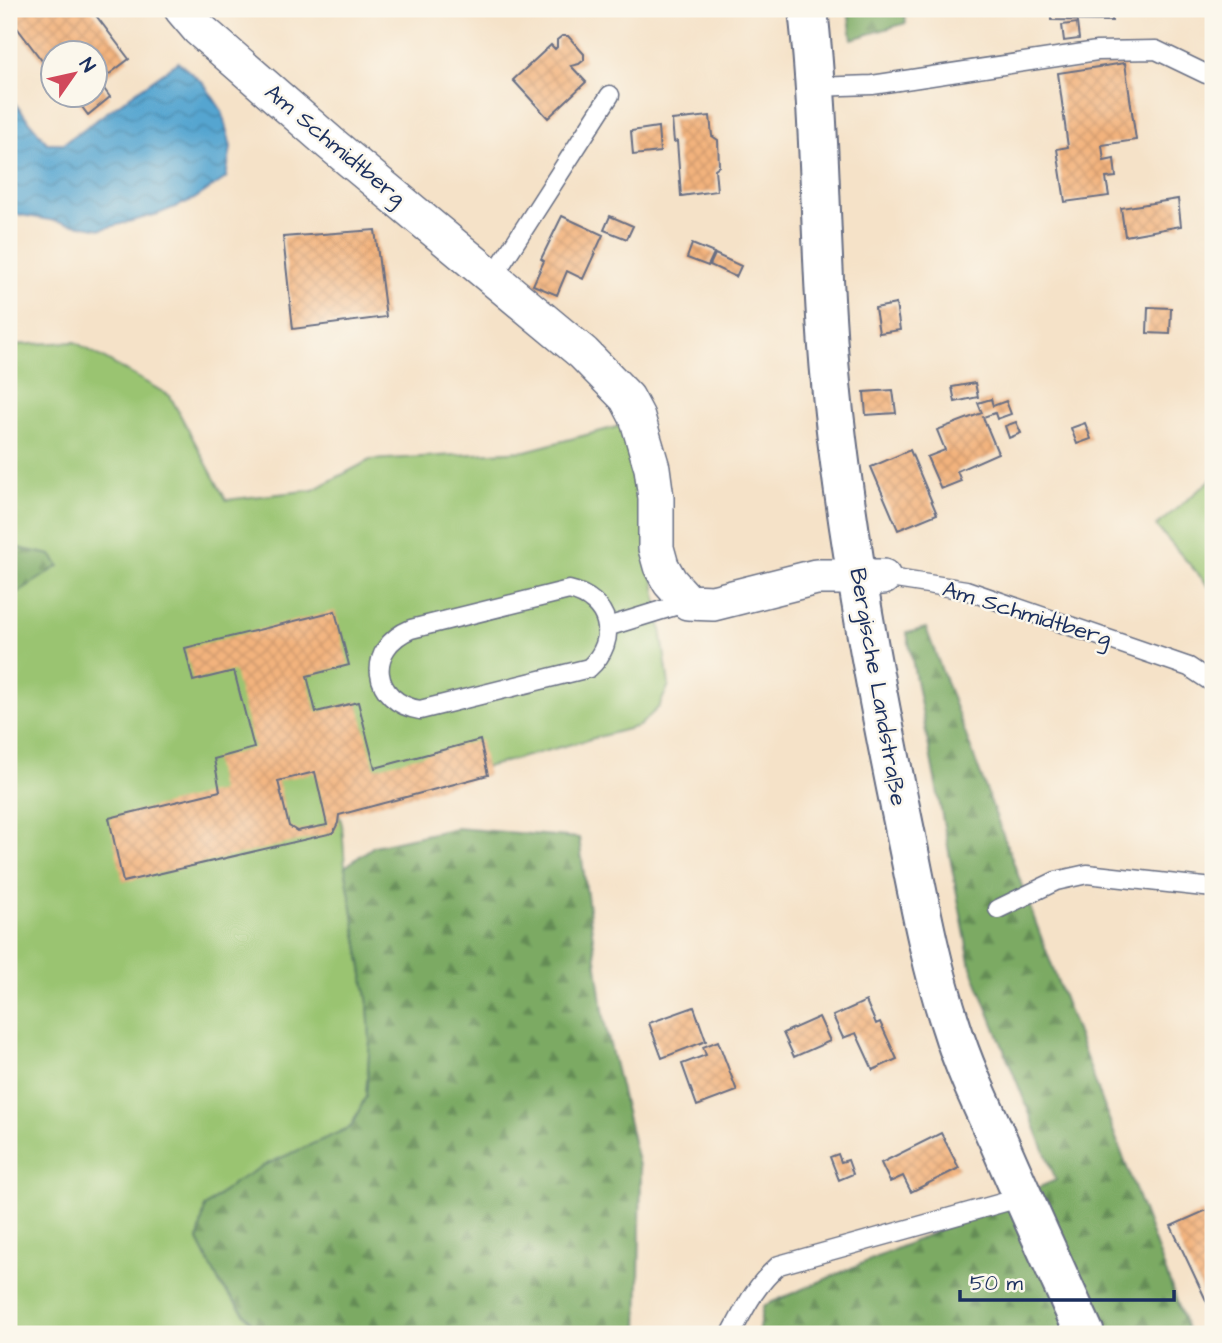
<svg xmlns="http://www.w3.org/2000/svg" width="1222" height="1343" font-family="'Architects Daughter',sans-serif">
	<defs>
		<pattern id="forest-firs" width="22" height="20" patternUnits="userSpaceOnUse" patternTransform="scale(1.75)"><rect width="22" height="20" fill="#7baa63"/><path d="M5 1l3.5 6h-7zM16 11l3.5 6h-7z" fill="#648b55"/></pattern>
		<pattern id="water-waves" width="16" height="10" patternUnits="userSpaceOnUse" patternTransform="scale(1.75)"><rect width="16" height="10" fill="#55a5d0"/><path d="M0 5q4-4 8 0t8 0" fill="none" stroke="#4687ac"/></pattern>
		<pattern id="building-cross-hatch" width="8" height="8" patternUnits="userSpaceOnUse" patternTransform="scale(1.75)"><rect width="8" height="8" fill="#f3b37d"/><path d="M0 0l8 8M0 8l8-8" fill="none" stroke="#d09a6e"/></pattern>
	</defs>
	<rect width="100%" height="100%" fill="#fbf7ec"/>
	<filter id="ink" filterUnits="userSpaceOnUse"><feTurbulence type="fractalNoise" baseFrequency=".0143" numOctaves="2"/><feDisplacementMap in="SourceGraphic" scale="14" xChannelSelector="R" yChannelSelector="G"/><feConvolveMatrix kernelMatrix="1 2 1 2 8 2 1 2 1" color-interpolation-filters="sRGB"/></filter>
	<filter id="wash" filterUnits="userSpaceOnUse"><feTurbulence type="fractalNoise" baseFrequency=".00686" numOctaves="4" result="noise"/><feDisplacementMap in="SourceGraphic" scale="28" xChannelSelector="R" yChannelSelector="G"/><feGaussianBlur stdDeviation="1.57" result="paint"/><feColorMatrix in="noise" values="0 0 0 0 0 0 0 0 0 0 0 0 0 0 0 0 0 1.4 0 .05"/><feComposite in="paint" operator="in"/></filter>
	<g filter="url(#wash)">
		<rect width="100%" height="100%" fill="#f5e2c8"/>
		<path fill="#9ac471" stroke="#5a7a68" stroke-width="2" d="M75 342 170 396 226 500 313 490 370 460 525 451 624 425 635 448 669 685 659 707 639 726 337 807 342 825 345 867 368 1004 370 1040 366 1096 351 1127 235 1182 205 1207 198 1240 220 1284 261 1334H9V345Z
			M1213 478V591L1156 526Z"/>
		<path fill="url(#forest-firs)" stroke="#4b6c60" stroke-width="2" d="M848 9H904L906 23 852 39Z
			M9 546 51 555 59 566 9 598Z
			M926 628 1189 1334H758L763 1306 1056 1180 971 967 907 633Z
			M456 828 579 838 605 1024 641 1174 638 1334H261L220 1284 198 1240 205 1207 235 1182 267 1164 351 1127 366 1096 370 1040 368 1004 345 867 374 846Z"/>
		<path fill="url(#water-waves)" stroke="#386a97" stroke-width="2" d="M178 62 204 84 222 111 231 147 226 178 194 199 158 214 102 229 9 213V96L47 143H64Z"/>
		<g id="blocks">
			<path fill="url(#building-cross-hatch)" fill-rule="evenodd" d="M18 9H91L129 59 99 82 110 97 88 115 76 99 74 101 68 94H94V52H52V74L9 17Z
				M1051 9H1112V21L1051 20Z
				M1077 23 1079 39 1064 41 1062 25Z
				M562 36H568L584 54V60L579 64 571 66 586 82 548 118 513 80 551 45 555 49 557 47V40Z
				M1125 63 1136 140 1102 145 1104 161 1114 159 1116 177 1106 178 1109 196 1065 202 1057 149 1068 147 1058 73Z
				M710 116 712 136 718 140 719 166 715 169 717 191 681 196 677 141 674 142 672 120Z
				M658 127 660 152 633 155 631 131Z
				M1178 199 1181 226 1125 236 1121 208Z
				M562 216 603 235 583 279 567 271 557 295 533 285 544 261 541 259Z
				M610 216 633 226 627 239 604 230Z
				M375 230 386 317 293 329 283 237Z
				M692 244 714 253 708 266 687 258Z
				M715 254 741 266 736 277 710 265Z
				M896 304 900 330 879 333 875 308Z
				M1148 307 1171 308 1170 334 1147 333Z
				M975 383 978 397 955 402 952 387Z
				M893 390 896 413 866 415 864 392Z
				M991 399 993 406 1006 401 1011 414 997 419 995 413 983 417 998 453 957 471 961 481 941 489 927 457 945 450 937 430 982 413 978 403Z
				M1016 422 1021 433 1009 438 1005 426Z
				M1085 423 1091 439 1077 444 1071 428Z
				M910 450 937 514 898 530 871 467Z
				M335 611 349 665 307 676 316 712 358 702 375 768 480 740 488 775 339 815 338 823 333 833 123 882 109 818 220 791 214 759 254 748 234 671 193 681 185 648ZM315 772 327 825 297 831 289 826 278 781Z
				M866 1001 876 1024 880 1022 897 1059 873 1070 856 1033 843 1038 833 1016Z
				M694 1007 706 1041 662 1058 649 1023Z
				M819 1017 830 1041 794 1057 783 1033Z
				M718 1041 737 1091 697 1106 682 1064 706 1055 703 1047Z
				M941 1133 959 1168 911 1192 903 1176 890 1182 881 1163Z
				M838 1154 841 1162 848 1160 853 1174 839 1180 830 1157Z
				M1207 1210 1213 1223V1315L1171 1226Z"/>
		</g>
	</g>
	<g filter="url(#ink)">
		<use href="#blocks" fill-opacity="0" stroke="#676e83" stroke-width="2"/>
		<g fill="none" stroke-linecap="round" stroke-linejoin="round">
			<g stroke="#676e83" stroke-width="21">
				<path id="lane" d="M815 87 872 85 1097 51 1156 50 1206 74
					M493 277 610 95
					M883 577 966 590 1189 667 1213 683
					M569 590C610 599 620 640 589 668L420 710C371 702 365 648 411 629Z
					M607 627 688 602
					M998 909 1056 881 1087 874 1213 888
					M731 1334C746 1306 755 1286 779 1265L1023 1197"/>
			</g>
			<g stroke="#676e83" stroke-width="38">
				<path id="street" d="M182 9 199 29 330 143 583 353 627 398 637 417 652 468 656 498V548L661 566 670 582 688 602 713 603 816 577H883"/>
			</g>
			<g stroke="#676e83" stroke-width="42">
				<path id="primary" d="M808 9C823 143 819 279 834 413 849 547 874 680 901 812 916 883 928 957 951 1026 963 1065 981 1103 998 1140 1026 1205 1056 1270 1085 1334"/>
			</g>
			<use href="#lane" stroke="#fff" stroke-width="18"/>
			<use href="#street" stroke="#fff" stroke-width="35"/>
			<use href="#primary" stroke="#fff" stroke-width="38"/>
		</g>
	</g>
	<g text-anchor="middle" dominant-baseline="central" stroke-width="5" stroke-linejoin="round" paint-order="stroke">
		<g font-size="23" fill="#1b2f5e" stroke="#fbf7ec">
			<text transform="translate(335 145) rotate(40)">Am Schmidtberg</text>
			<text transform="translate(1027 614) rotate(17)">Am Schmidtberg</text>
			<text transform="translate(878 687) rotate(80)">Bergische Landstraße</text>
		</g>
	</g>
	<rect width="1222" height="1343" fill="none" stroke="#fbf7ec" stroke-width="35"/>
	<g transform="translate(74 74) rotate(56)"><circle r="33" fill="#fbf7ec" stroke="#a1a7b3" stroke-width="2"/>
	<path d="M0-5L12 26L0 18L-12 26Z" fill="#d1495b"/>
	<text y="-10" font-size="19" font-weight="bold" text-anchor="middle" fill="#1b2f5e">N</text>
	</g>
	<path d="M960 1290v10h214v-10" fill="none" stroke="#1b2f5e" stroke-width="3.5"/>
	<text x="970" y="1290" font-size="21" fill="#1b2f5e" stroke="#fbf7ec" stroke-width="5" paint-order="stroke">50 m</text>
</svg>
